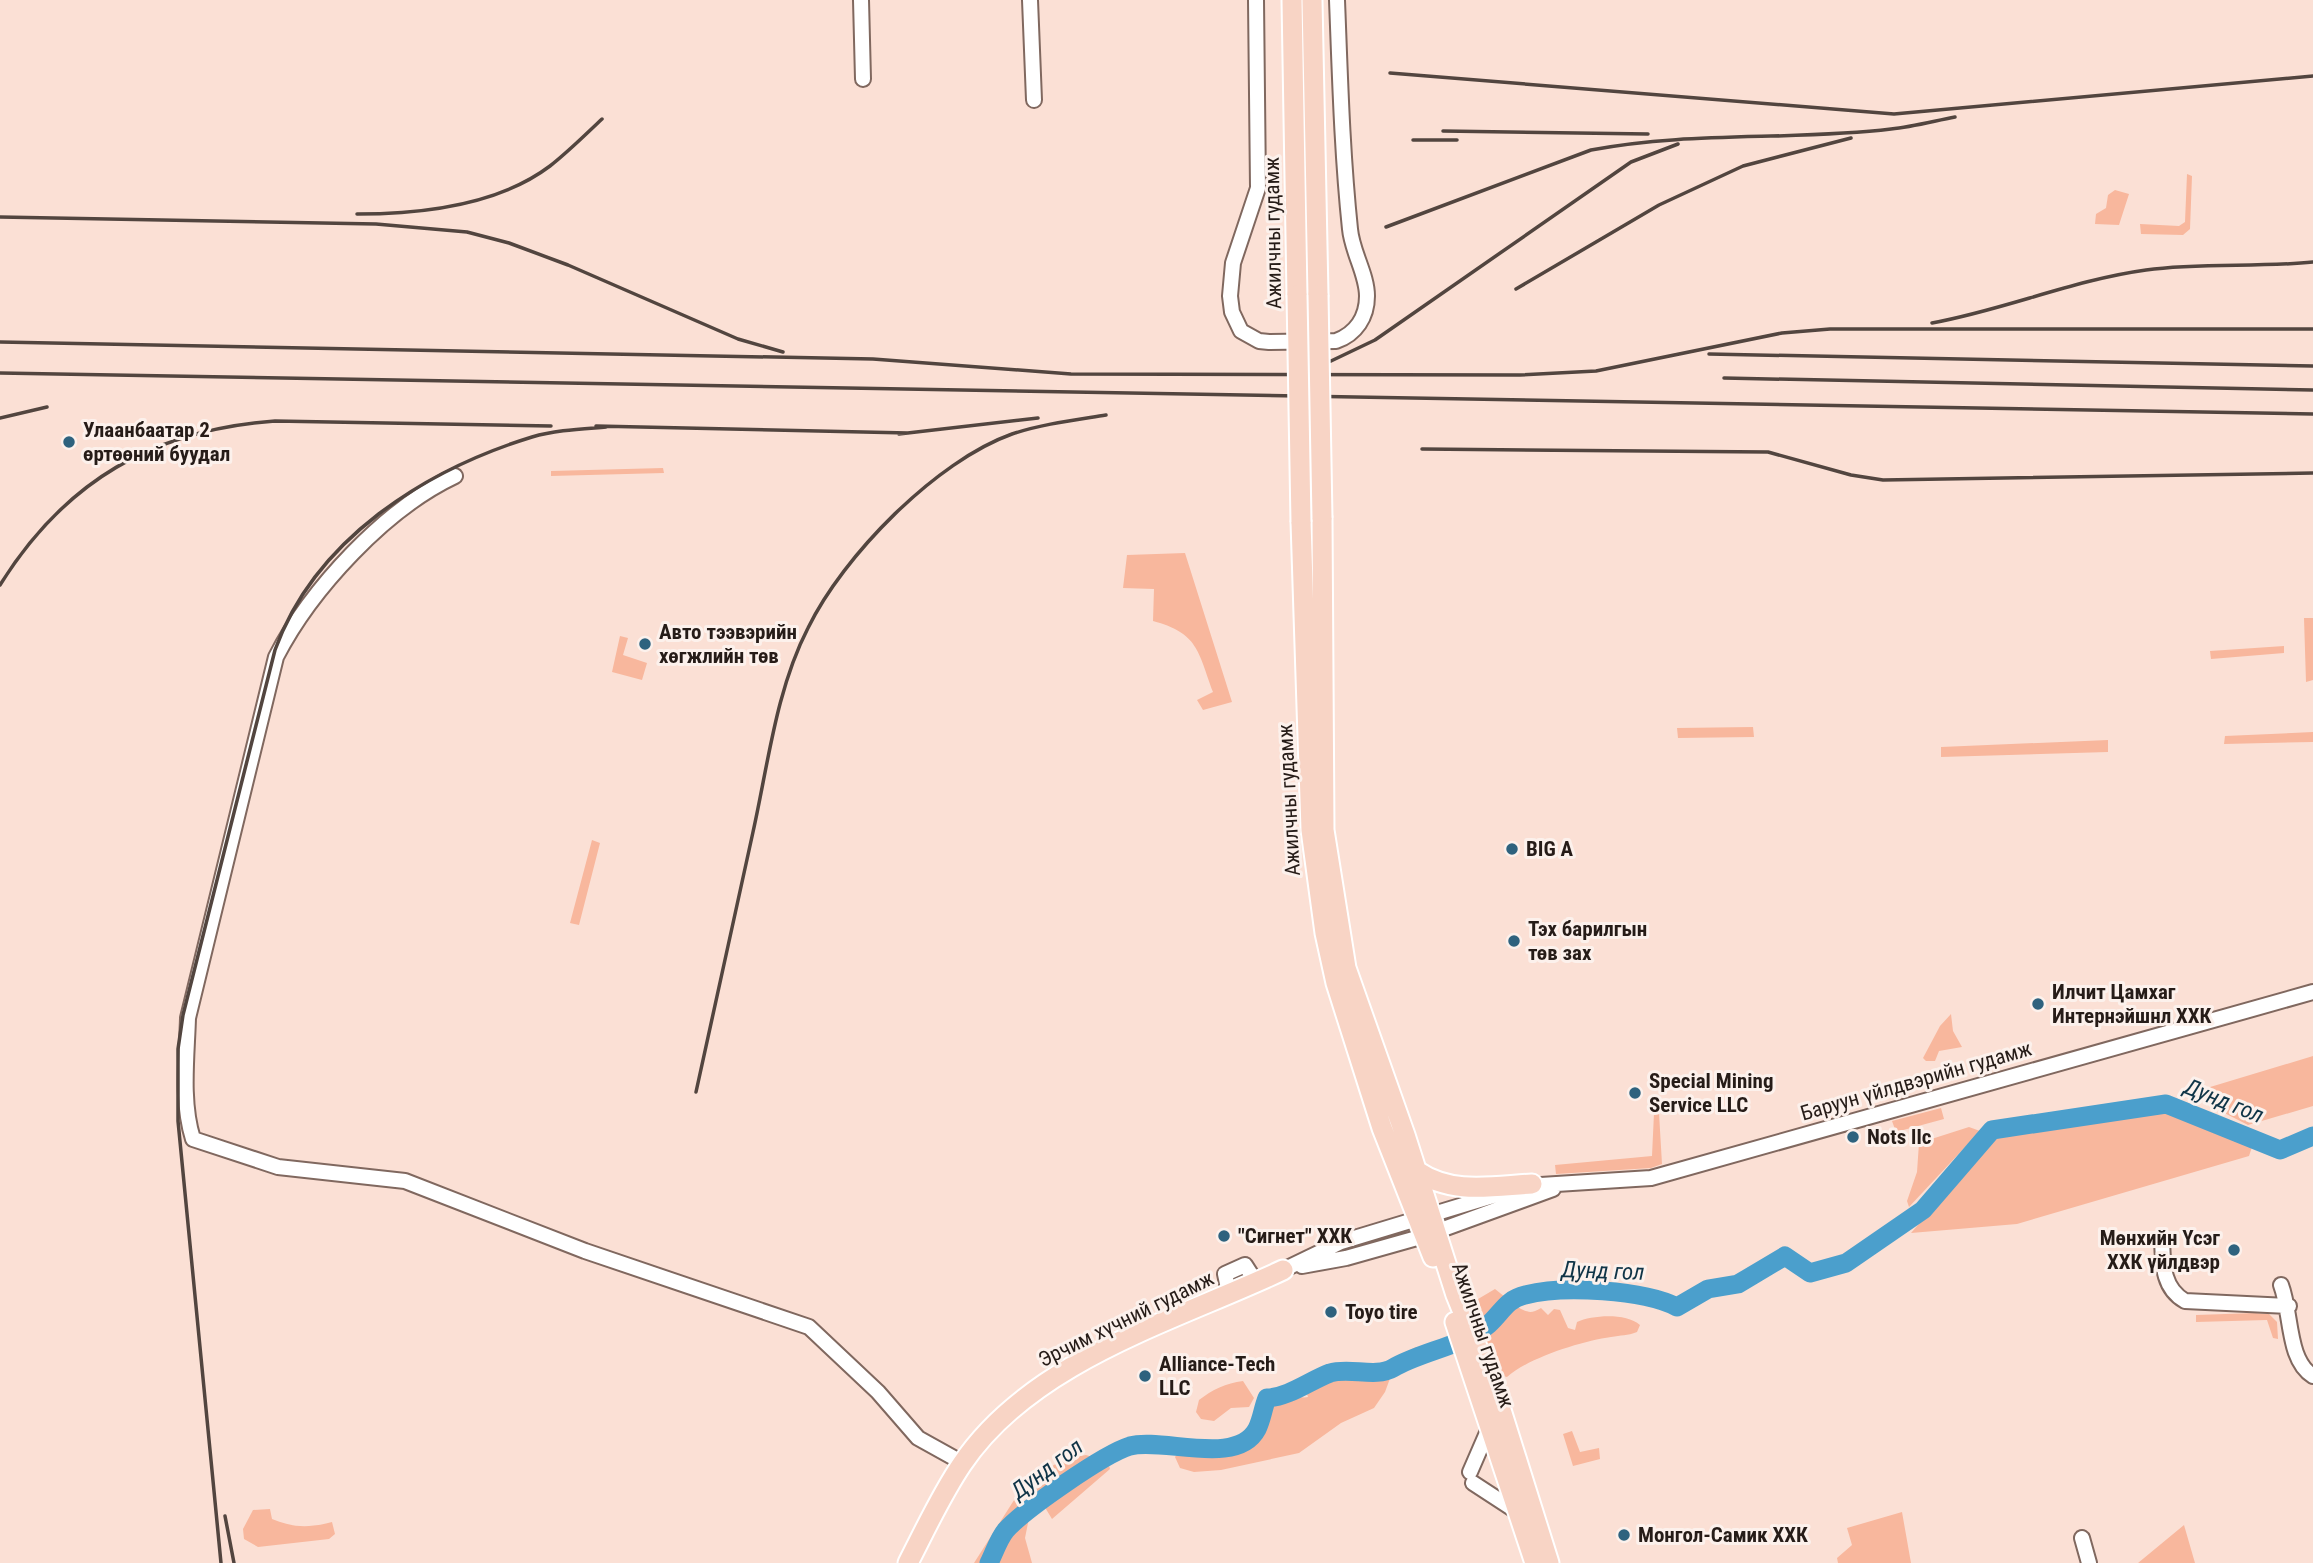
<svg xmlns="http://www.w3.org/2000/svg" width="2313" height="1563" font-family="'Roboto Condensed',sans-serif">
	<rect width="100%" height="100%" fill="#fbe0d5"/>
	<path fill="#f8b79d" d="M2187 174 2192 176 2190 229 2183 235 2141 234 2140 224 2179 226 2185 222Z
		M2115 190 2129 194 2119 225 2095 224 2096 214 2106 208 2108 195Z
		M663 468 664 473 551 476V471Z
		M1185 553 1232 702 1203 710 1197 700 1213 692C1198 651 1198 633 1153 621L1154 589 1123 588 1127 555Z
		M2304 618H2313V680L2306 682Z
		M620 636 628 638 623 655 647 663 642 680 612 672Z
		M2284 646V653L2211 659 2210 651Z
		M1753 727 1754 737 1678 738 1677 728Z
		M2313 732V742L2224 744 2225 736Z
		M2108 740V752L1941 757V747Z
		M592 840 600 843 579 925 570 923Z
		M1951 1014 1953 1031 1962 1047 1939 1051 1935 1061H1926L1923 1058 1940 1026Z
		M2313 1056V1106L2248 1125 2187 1094Z
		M1941 1108 1944 1119 1896 1132 1892 1121Z
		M2167 1109 2252 1147 2249 1156 2017 1224 1911 1233 1997 1134Z
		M1654 1113H1659L1662 1164 1651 1168 1556 1174 1555 1165 1652 1156Z
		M1969 1127 1980 1131 1909 1207 1907 1201 1917 1172 1919 1143Z
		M1495 1289 1505 1297 1486 1322 1472 1316 1473 1302Z
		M1511 1305C1524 1308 1527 1317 1541 1308L1548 1315 1554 1309 1560 1310 1568 1328 1575 1330 1577 1322C1593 1315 1626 1313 1640 1325L1637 1332C1627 1336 1621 1335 1611 1337 1582 1341 1528 1358 1507 1377L1492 1373 1482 1337 1498 1325V1318Z
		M2255 1313 2269 1314 2277 1322 2278 1339 2273 1338 2267 1320 2196 1322V1315Z
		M1416 1347 1423 1348 1412 1360 1392 1373 1385 1392 1374 1408 1341 1423 1299 1453 1221 1470 1194 1472 1180 1468 1175 1457 1185 1443C1196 1442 1203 1445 1213 1445 1247 1445 1256 1423 1263 1395 1284 1388 1297 1400 1308 1397L1306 1391 1309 1386H1322L1331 1376 1374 1378 1384 1363Z
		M1243 1381 1254 1398 1249 1407 1231 1408 1214 1421 1201 1419 1196 1412 1199 1400C1212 1390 1226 1383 1243 1381Z
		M1572 1431 1580 1452 1599 1448 1600 1459 1573 1466 1563 1434Z
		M1086 1455 1108 1462 1110 1469 1052 1519 1032 1486C1042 1467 1065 1458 1086 1455Z
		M1016 1497 1031 1508 1025 1538 1032 1563H974Z
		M270 1509 272 1519C294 1528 309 1528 332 1522L335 1534 329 1539 258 1547 244 1539 243 1529 253 1510Z
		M1902 1512 1911 1563H1838L1837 1558 1852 1545 1847 1528Z
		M2184 1525 2195 1563H2138Z"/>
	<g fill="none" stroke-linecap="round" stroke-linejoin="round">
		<path stroke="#4b9fcc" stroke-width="19" d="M989 1563C994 1553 999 1538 1006 1530 1025 1509 1104 1454 1130 1446 1162 1437 1237 1467 1257 1429 1262 1419 1263 1408 1267 1398 1289 1397 1309 1381 1330 1373 1349 1367 1376 1378 1393 1368 1422 1351 1464 1346 1489 1324 1502 1312 1507 1299 1525 1295 1563 1285 1644 1290 1677 1307L1708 1289 1738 1284 1785 1256 1810 1273 1846 1263 1923 1210 1992 1130 2166 1104 2280 1150 2313 1136"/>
		<g stroke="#80685f" stroke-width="18">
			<path id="minor" d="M861 0 863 79
				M1030 0 1034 100
				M1256 0 1258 188 1233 263 1230 296 1232 312 1241 331 1259 341 1269 342 1336 341C1356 334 1367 317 1367 296 1367 274 1352 252 1350 229 1342 153 1340 77 1337 0
				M455 476C385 509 311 589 276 657L188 1018C187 1055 181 1102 193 1139L278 1167 405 1181 585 1251 809 1327 878 1392 918 1438 963 1463
				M1525 1186 1651 1178 2313 992
				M2162 1239C2163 1263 2162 1288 2185 1301L2289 1306
				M1302 1266 1346 1258 1424 1236 1553 1189
				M1283 1270 1341 1242 1506 1192
				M2281 1285C2292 1314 2287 1360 2313 1376
				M1229 1293 1225 1274 1245 1265 1256 1282
				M1470 1472 1490 1426
				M1473 1483 1519 1513
				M2082 1538 2089 1563"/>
		</g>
		<g stroke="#fff" stroke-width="23">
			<path id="major" d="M1292 0 1297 295
				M1312 0 1318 295
				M1322 518 1324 830 1346 968 1405 1135 1456 1295 1496 1394 1549 1563
				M1301 522 1311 830 1325 933 1336 983 1382 1128 1433 1257
				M1417 1171C1452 1195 1493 1186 1532 1184
				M1455 1322 1535 1563
				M908 1563C925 1530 941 1495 962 1464 1032 1360 1175 1321 1283 1270"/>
		</g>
		<use href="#minor" stroke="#fff" stroke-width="14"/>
		<use href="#major" stroke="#f8d4c5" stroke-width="19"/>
		<path stroke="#52453f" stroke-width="3.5" d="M1390 73 1894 114 2313 76
			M1443 131 1648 134
			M1413 140H1457
			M357 214C420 214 497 206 550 166 568 152 585 135 602 119
			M0 217 376 224 467 232 509 243 568 265 738 339 783 352
			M1386 227 1591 150C1690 131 1791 141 1891 129 1912 127 1934 121 1955 117
			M1516 289 1659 205 1743 166 1851 138
			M1932 323C2004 310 2073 280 2146 270 2202 262 2258 268 2313 262
			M0 342 873 359 1071 374 1520 375 1596 371 1782 333 1830 329H2313
			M1709 354 2313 366
			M1298 368 1331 361 1375 340 1631 162 1678 144
			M0 373 2313 414
			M1724 378 2313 390
			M0 418 47 407
			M596 426 908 433
			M899 434 1038 418
			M1422 449 1768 452 1851 475 1883 480 2313 473
			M0 585C65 481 153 430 275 421L551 426
			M696 1092C715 1005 734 919 753 832 768 765 776 690 808 628 843 556 936 461 1012 434 1042 424 1075 420 1106 415
			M225 1516 234 1563
			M221 1563 178 1121V1049L183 1015 275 650C315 539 425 470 532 437 556 430 582 429 606 427"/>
		<g stroke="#fff" stroke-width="23" stroke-linecap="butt">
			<path id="major-bridge" d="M1297 295 1301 522
				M1318 295 1322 518"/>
		</g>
		<use href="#major-bridge" stroke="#f8d4c5" stroke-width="19"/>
	</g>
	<g fill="#2e627e" stroke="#fcf1ec" stroke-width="2.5">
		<circle cx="69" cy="442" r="7"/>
		<circle cx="645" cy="644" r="7"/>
		<circle cx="1512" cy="849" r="7"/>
		<circle cx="1514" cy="941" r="7"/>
		<circle cx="2038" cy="1004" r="7"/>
		<circle cx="1635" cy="1093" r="7"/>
		<circle cx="1853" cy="1137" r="7"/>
		<circle cx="1224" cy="1236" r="7"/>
		<circle cx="2234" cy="1250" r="7"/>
		<circle cx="1331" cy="1312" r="7"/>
		<circle cx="1145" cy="1376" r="7"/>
		<circle cx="1624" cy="1535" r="7"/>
	</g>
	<g text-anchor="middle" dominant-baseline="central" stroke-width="6" stroke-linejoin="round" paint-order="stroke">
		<g font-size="21" fill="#261c18" stroke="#fcf1ec">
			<text transform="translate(1273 233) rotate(-91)">Ажилчны гудамж</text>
			<text transform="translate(1289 800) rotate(-93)">Ажилчны гудамж</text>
			<text transform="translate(1916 1081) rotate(-16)">Баруун үйлдвэрийн гудамж</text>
			<text transform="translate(1126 1319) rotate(-26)">Эрчим хүчний гудамж</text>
			<text transform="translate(1483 1335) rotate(71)">Ажилчны гудамж</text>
		</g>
		<g font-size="21" font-weight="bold" fill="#261c18" stroke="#fcf1ec" text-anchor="start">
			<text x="83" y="430">Улаанбаатар 2<tspan x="83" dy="24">өртөөний буудал</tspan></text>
			<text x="659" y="632">Авто тээвэрийн<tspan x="659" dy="24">хөгжлийн төв</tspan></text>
			<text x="1526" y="849">BIG A</text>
			<text x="1528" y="929">Тэх барилгын<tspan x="1528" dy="24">төв зах</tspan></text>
			<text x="2052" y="992">Илчит Цамхаг<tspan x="2052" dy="24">Интернэйшнл ХХК</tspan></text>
			<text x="1649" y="1081">Special Mining<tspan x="1649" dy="24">Service LLC</tspan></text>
			<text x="1867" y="1137">Nots llc</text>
			<text x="1238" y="1236">"Сигнет" ХХК</text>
			<text x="2220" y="1238" text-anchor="end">Мөнхийн Үсэг<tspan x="2220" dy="24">ХХК үйлдвэр</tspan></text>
			<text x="1345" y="1312">Toyo tire</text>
			<text x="1159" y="1364">Alliance-Tech<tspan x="1159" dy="24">LLC</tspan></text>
			<text x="1638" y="1535">Монгол-Самик ХХК</text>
		</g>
		<g font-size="23" font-style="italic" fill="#0f3447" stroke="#fcf1ec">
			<text transform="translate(2224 1101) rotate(22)">Дунд гол</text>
			<text transform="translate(1603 1271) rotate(2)">Дунд гол</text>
			<text transform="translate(1047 1469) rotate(-37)">Дунд гол</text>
		</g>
	</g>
</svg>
